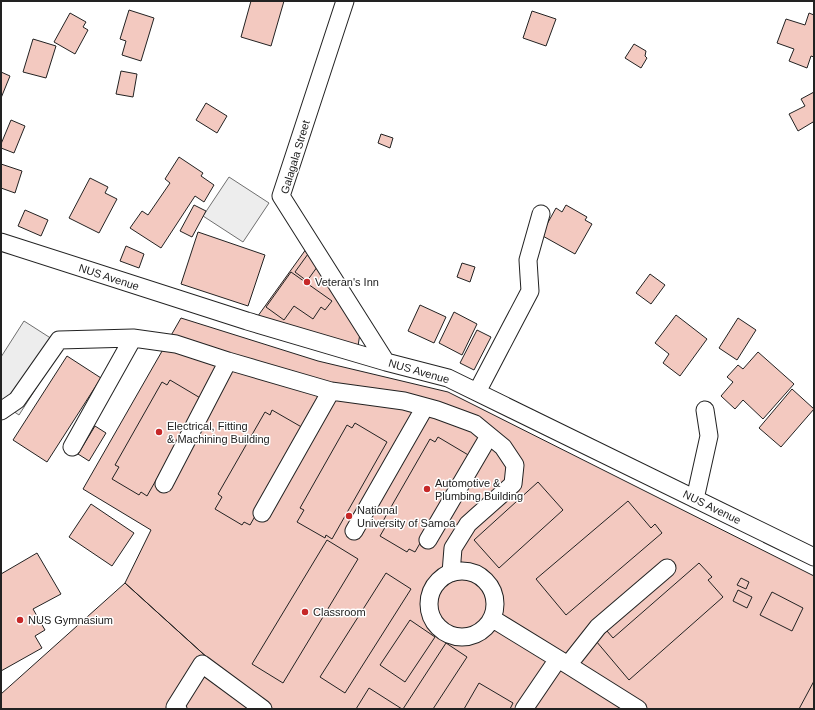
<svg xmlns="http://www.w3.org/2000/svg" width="815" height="710" font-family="Arial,sans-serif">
	<rect width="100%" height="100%" fill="#fff"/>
	<path fill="#ededed" stroke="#6f6f6f" d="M229 177 269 203 243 242 203 216Z
		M24 321 63 346 19 415 1 403V357Z"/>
	<path fill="#f3c9c0" stroke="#222" d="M251 1H284L271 46 241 37Z
		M129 10 154 18 141 61 122 55 126 41 120 39Z
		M532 11 556 19 546 46 523 38Z
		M70 13 86 22 83 27 88 30 75 54 54 42Z
		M809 13 814 15V57L811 56 807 68 789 61 794 49 777 43 786 19 805 25Z
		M33 39 56 46 46 78 23 72Z
		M634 44 646 51 645 56 647 58 641 68 625 58Z
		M121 71 137 74 133 97 116 94Z
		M1 72 10 76 1 98Z
		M814 92V124L813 122 798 131 789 114 805 106 801 99Z
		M206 103 227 116 217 133 196 120Z
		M11 120 25 126 14 153 1 148V144Z
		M381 134 393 138 390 148 378 143Z
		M179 157 203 173 201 176 214 185 204 202 195 196 161 248 130 228 142 211 148 215 170 183 165 179Z
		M1 164 22 171 15 193 1 188Z
		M90 178 108 187 105 193 117 199 99 233 69 218Z
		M194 205 206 211 192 237 180 231Z
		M566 205 587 217 585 220 592 224 575 254 541 235 556 208 562 212Z
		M25 210 48 220 41 236 18 226Z
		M198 232 265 255 248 306 181 284Z
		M309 245 361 327 358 346 255 320Z
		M126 246 144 254 139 268 120 261Z
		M308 254 320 263 307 281 295 272Z
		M462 263 475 267 470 282 457 277Z
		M291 272 332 301 325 310 321 307 313 319 294 306 284 320 266 307Z
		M650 274 665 285 651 304 636 293Z
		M420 305 446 317 434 343 408 331Z
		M454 312 477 324 462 355 439 343Z
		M676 315 707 339 680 376 663 363 669 354 655 343Z
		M181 318 318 361 448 392 814 576V709H264L125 583 151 530 83 489Z
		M738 318 756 330 737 360 719 348Z
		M477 330 491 337 474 370 460 363Z
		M758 352 794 384 763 419 743 400 735 409 721 396 733 382 727 377 738 365 743 369Z
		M67 356 101 378 47 462 13 440Z
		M170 380 202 399 147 496 141 492 139 495 112 479 119 467 115 465 162 382 167 385Z
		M792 389 814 409 781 447 759 428Z
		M272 410 305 429 250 525 244 522 242 525 215 509 222 497 218 494 265 412 270 415Z
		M355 423 387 442 332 539 326 535 325 538 297 522 304 510 300 508 347 425 352 428Z
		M95 426 106 433 89 461 78 454Z
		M438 437 470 456 415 552 409 549 407 552 380 536 387 524 383 521 430 439 435 442Z
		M538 482 563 510 499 568 474 540Z
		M628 501 651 528 655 524 662 533 566 615 536 579Z
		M91 504 134 533 112 566 69 537Z
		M327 540 358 559 283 683 252 664Z
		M37 553 61 594 33 609 45 630 35 636 42 648 1 671V574Z
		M699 563 712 577 708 580 723 597 629 680 596 641 607 631 613 638Z
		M386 573 411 589 345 693 320 677Z
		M741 578 749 582 746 589 737 585Z
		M125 583 264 709H1V694Z
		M738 590 752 597 747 608 733 601Z
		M772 592 803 608 792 631 760 615Z
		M410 620 435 637 405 682 380 665Z
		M446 643 467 657 433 709H403Z
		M814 681V709H799Z
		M479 683 513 703 510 709H464Z
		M369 688 402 709H356Z"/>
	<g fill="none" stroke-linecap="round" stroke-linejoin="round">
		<g stroke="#222" stroke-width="19">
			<path id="minor" d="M345 1 281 196 386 362
				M1 242 247 321 386 362 448 378 814 557
				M477 392 510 329 530 291 529 276 528 260 541 214
				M1 411 17 400 59 340 133 338 176 344 228 361 331 391 404 401 437 410 475 424 503 447 515 465 513 484 468 524 453 548 451 573
				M72 447 133 338
				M164 484 228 361
				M695 499 709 436 705 410
				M262 513 331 391
				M354 531 425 407
				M428 540 489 436
				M429 604a33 33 0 1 1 66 0a33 33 0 1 1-66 0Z
				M493 619 568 665 638 709
				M568 665 598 627 667 568
				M178 709 175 707 202 664 263 709
				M524 709 558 659"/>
		</g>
		<use href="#minor" stroke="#fff" stroke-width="17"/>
	</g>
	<g fill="#c62828" stroke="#fff" stroke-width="1.5">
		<circle cx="307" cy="282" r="4"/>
		<circle cx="159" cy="432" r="4"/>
		<circle cx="427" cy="489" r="4"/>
		<circle cx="349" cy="516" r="4"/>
		<circle cx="305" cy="612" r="4"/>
		<circle cx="20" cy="620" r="4"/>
	</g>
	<g text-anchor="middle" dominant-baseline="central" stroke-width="3" stroke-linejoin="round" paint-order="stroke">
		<g font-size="11" fill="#222" stroke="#fff">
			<text transform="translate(295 157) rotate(-73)">Galagala Street</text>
			<text transform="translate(109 277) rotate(18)">NUS Avenue</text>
			<text transform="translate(419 371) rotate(16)">NUS Avenue</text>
			<text transform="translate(712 507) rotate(26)">NUS Avenue</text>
		</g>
		<g font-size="11" fill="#222" stroke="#fff" text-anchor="start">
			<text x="315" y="282">Veteran's Inn</text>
			<text x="167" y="426">Electrical, Fitting<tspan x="167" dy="13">&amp; Machining Building</tspan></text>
			<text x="435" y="483">Automotive &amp;<tspan x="435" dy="13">Plumbing Building</tspan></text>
			<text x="357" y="510">National<tspan x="357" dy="13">University of Samoa</tspan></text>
			<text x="313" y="612">Classroom</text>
			<text x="28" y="620">NUS Gymnasium</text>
		</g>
	</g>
	<rect width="815" height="710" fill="none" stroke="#222222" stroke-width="4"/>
</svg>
